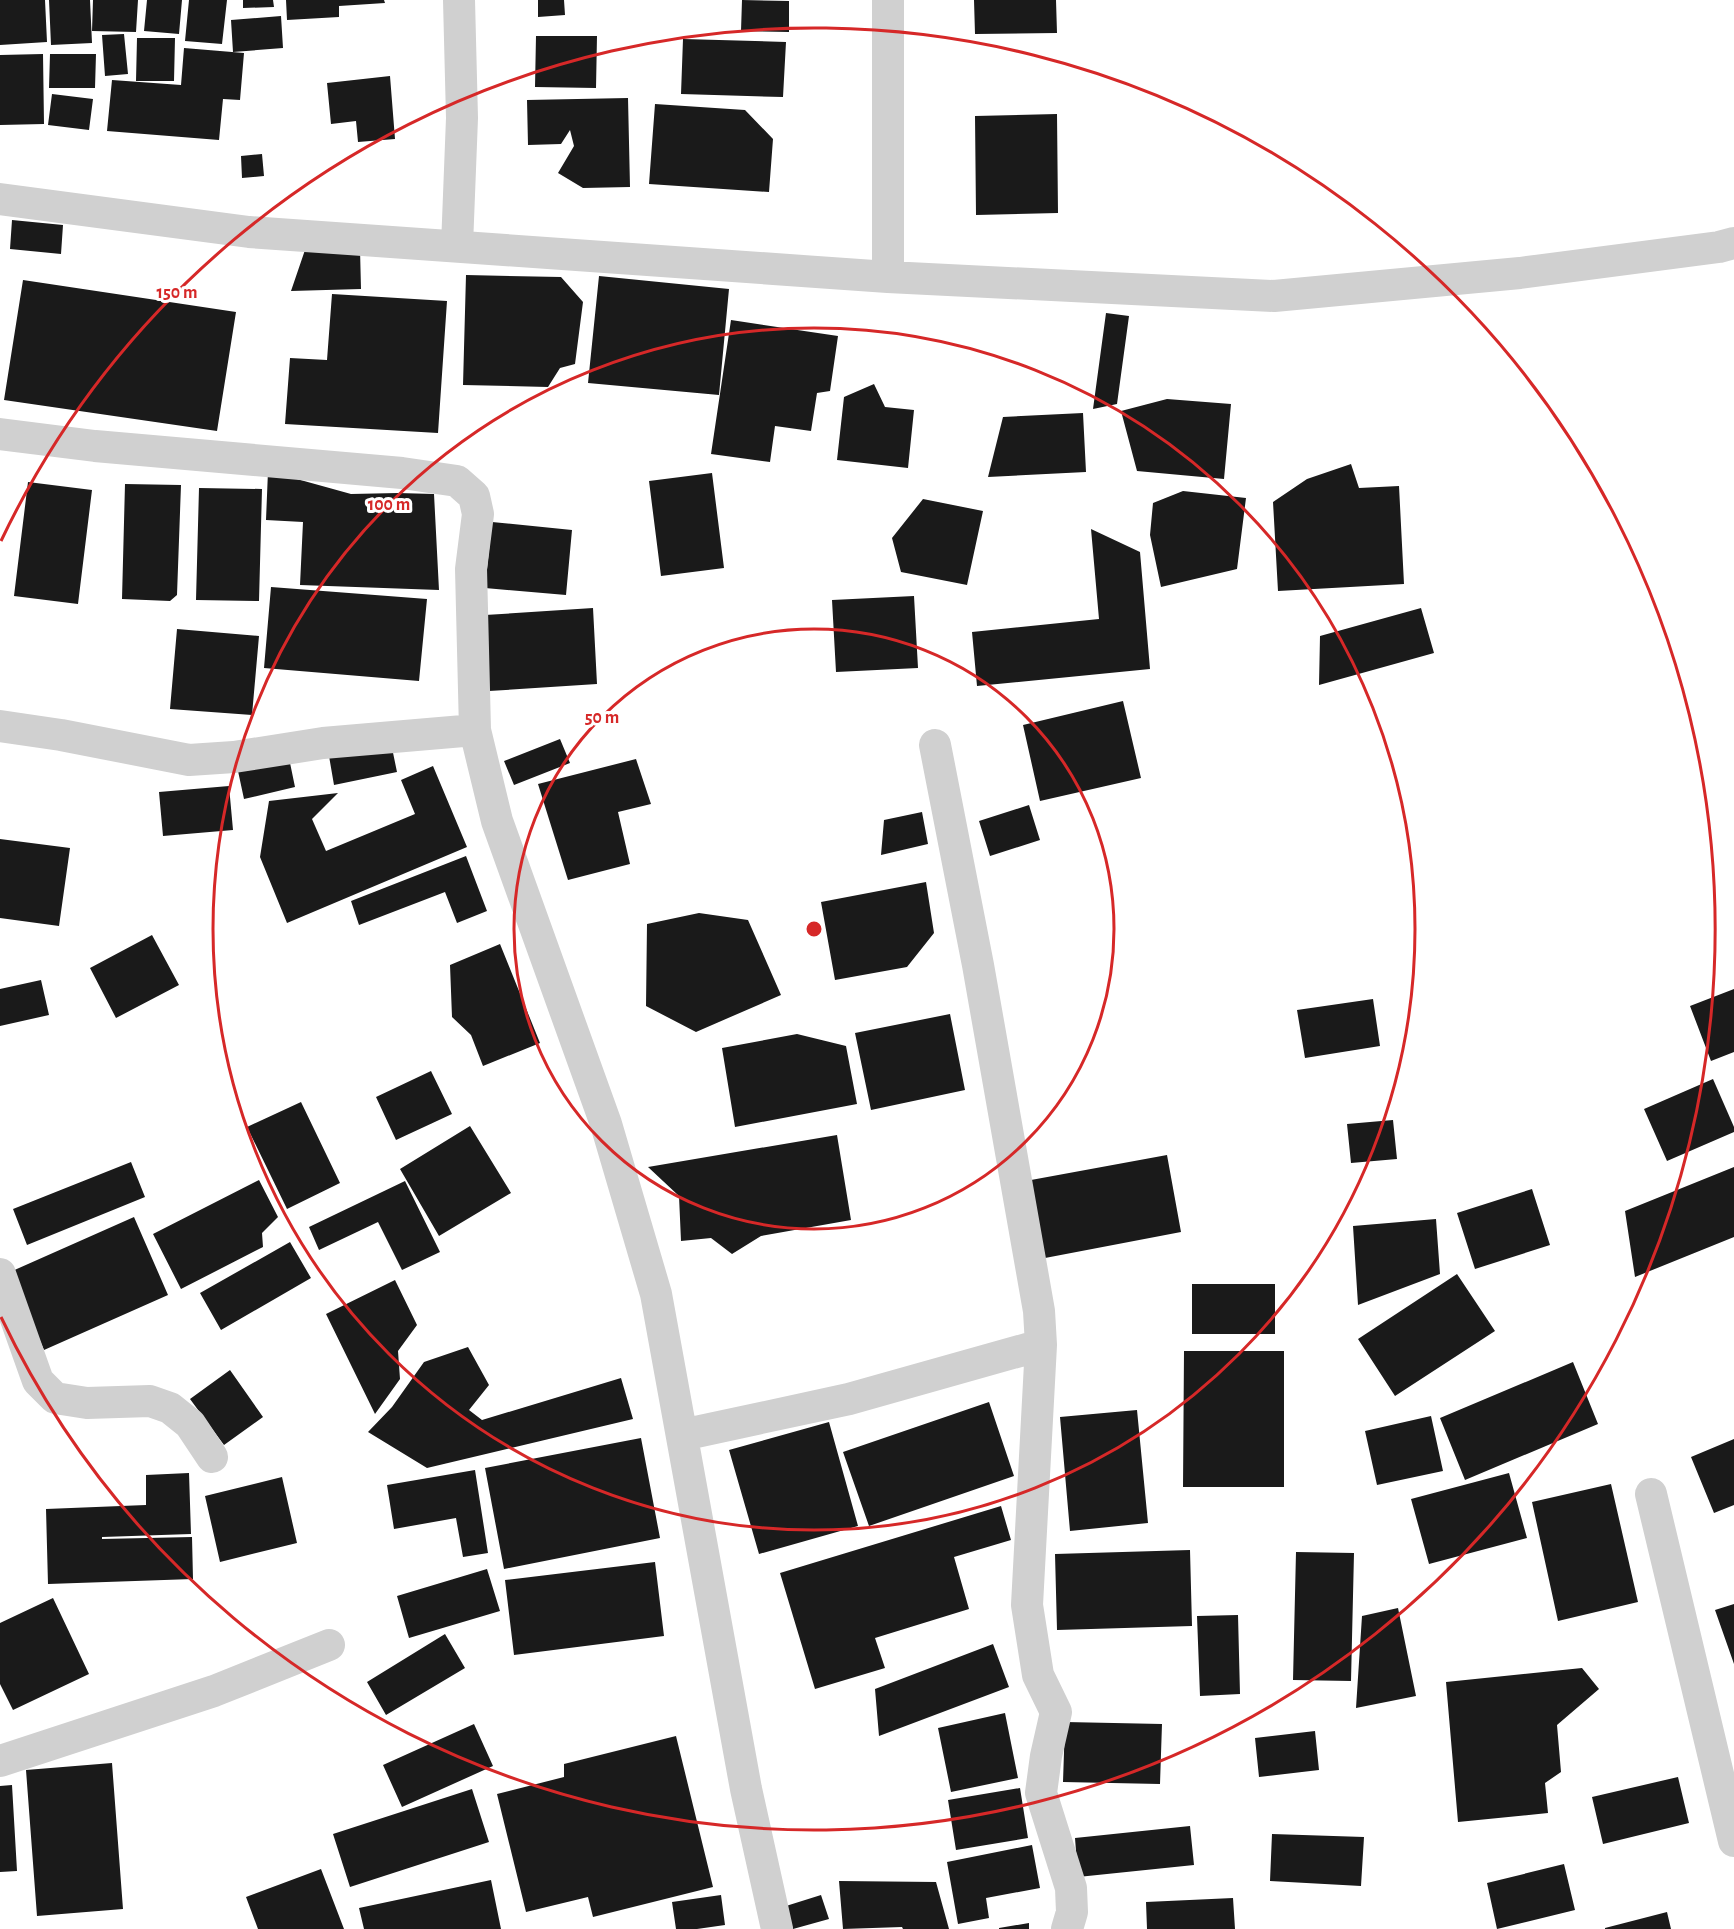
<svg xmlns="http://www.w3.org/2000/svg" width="1734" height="1929" font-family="'Alegreya Sans',sans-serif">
	<rect width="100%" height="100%" fill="#fff"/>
	<path fill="#1a1a1a" d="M0 0H45L47 42 0 45Z
		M49 0H90L92 43 51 45Z
		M93 0H138L136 32 92 31Z
		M147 0H182L179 34 144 31Z
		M189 0H227L222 44 185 41Z
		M243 0H273L274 7 243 8Z
		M286 0H384L385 3 339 6V17L287 20Z
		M538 0H564L565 15 538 17Z
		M742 0 789 1V32L741 31Z
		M974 0H1056L1057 33 975 34Z
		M281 16 283 48 233 52 231 20Z
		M124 34 128 74 105 76 102 35Z
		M536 36H597L596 88 535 87Z
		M137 38H175L174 81H136Z
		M683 39 786 42 783 97 681 94Z
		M184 48 244 53 240 100 223 99 219 140 107 131 112 80 181 85Z
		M43 54 44 124 0 125V55Z
		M50 54H96L95 88H49Z
		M390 76 395 139 358 142 356 121 331 124 327 83Z
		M52 94 93 99 89 130 48 125Z
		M628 98 630 187 583 188 558 173 574 146 570 130 561 144 528 145 527 100Z
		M655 104 745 110 773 139 769 192 649 184Z
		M1057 114 1058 213 976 215 975 116Z
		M262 154 264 176 242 178 241 156Z
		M12 220 63 225 61 254 10 249Z
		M360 249 361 289 291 291 305 250Z
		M466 275 561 277 583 302 575 364 560 368 548 387 463 385Z
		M599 276 729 289 719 395 588 383Z
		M23 280 236 312 217 431 4 400Z
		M332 294 447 301 438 433 285 424 290 358 327 360Z
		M1106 313 1129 316 1117 404 1093 409Z
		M731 320 838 336 830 391 817 393 811 431 775 426 770 462 711 454Z
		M874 384 885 407 914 410 908 468 837 460 844 397Z
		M1167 399 1231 404 1224 479 1137 471 1121 411Z
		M1083 413 1086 472 988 477 1003 417Z
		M1351 464 1359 488 1399 486 1404 584 1278 591 1273 502 1307 479Z
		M268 471 351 494 398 493 434 494 439 590 300 585 303 522 266 520Z
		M712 473 724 568 661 576 649 481Z
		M28 482 92 490 78 604 14 596Z
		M125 484 181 485 177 595 170 601 122 599Z
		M199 488 262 489 259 601 196 600Z
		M1183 491 1246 498 1237 569 1161 587 1150 535 1153 503Z
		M923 499 983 511 967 585 901 572 892 538Z
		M492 522 572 530 566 595 485 588Z
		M1091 529 1140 552 1150 669 977 686 972 632 1099 619Z
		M271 587 427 599 419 681 264 668Z
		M914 596 918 668 836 672 832 600Z
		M593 608 597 684 489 691 485 615Z
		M1421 608 1434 653 1319 685 1320 636Z
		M177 629 259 636 252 715 170 709Z
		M1123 701 1141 778 1040 801 1023 725Z
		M560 739 570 763 514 785 504 761Z
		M391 743 397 772 334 785 329 756Z
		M289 758 295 787 244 799 238 771Z
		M636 759 651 804 618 812 630 864 568 880 538 784Z
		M433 766 467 847 287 923 260 857 269 801 338 793 312 819 326 851 415 814 401 780Z
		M229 786 233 830 163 836 159 792Z
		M1029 805 1040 840 990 856 979 821Z
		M922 812 928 844 881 855 884 820Z
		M0 839 70 848 59 926 0 918Z
		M466 856 487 911 457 923 445 892 359 925 351 901Z
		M926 882 934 933 907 967 835 980 821 902Z
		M699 913 748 920 781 995 696 1032 646 1006 647 924Z
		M152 935 179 985 116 1018 90 968Z
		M500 944 540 1043 483 1066 471 1035 452 1017 450 965Z
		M41 980 49 1015 0 1026V989Z
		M1734 989V1052L1711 1061 1690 1006Z
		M1373 999 1380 1046 1305 1058 1297 1010Z
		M950 1014 965 1090 871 1110 855 1033Z
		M797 1034 846 1046 857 1104 735 1127 722 1048Z
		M431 1071 452 1114 396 1140 376 1097Z
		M1713 1079 1734 1127V1132L1667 1161 1644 1109Z
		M301 1102 340 1183 287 1209 247 1127Z
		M1393 1120 1397 1159 1351 1163 1347 1124Z
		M470 1126 511 1193 439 1236 400 1169Z
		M837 1135 851 1220 761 1236 732 1254 711 1238 681 1241 679 1196 648 1167Z
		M1167 1155 1181 1232 1045 1258 1031 1180Z
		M131 1162 145 1197 27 1245 13 1209Z
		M1734 1167V1237L1635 1277 1625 1211Z
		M259 1180 278 1217 262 1233 263 1247 181 1289 153 1234Z
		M405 1181 440 1252 402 1270 378 1222 319 1250 309 1227Z
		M1532 1189 1550 1245 1475 1269 1457 1213Z
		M134 1217 168 1295 44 1350 10 1272Z
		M1436 1219 1440 1274 1358 1305 1353 1226Z
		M290 1242 311 1278 221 1330 200 1293Z
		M1457 1274 1495 1331 1395 1396 1358 1339Z
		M395 1280 417 1325 398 1351 400 1379 375 1414 326 1314Z
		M1192 1284H1275V1334H1192Z
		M468 1347 489 1385 469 1410 482 1420 621 1378 633 1419 427 1468 368 1432 392 1407 424 1362Z
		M1184 1351H1284V1487H1183Z
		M1573 1362 1598 1424 1465 1480 1440 1418Z
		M230 1370 263 1417 224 1445 190 1399Z
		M989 1402 1014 1476 869 1526 843 1452Z
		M1137 1410 1148 1523 1070 1531 1060 1417Z
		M1431 1416 1443 1471 1377 1485 1365 1431Z
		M829 1422 858 1526 759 1554 729 1450Z
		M641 1438 660 1538 504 1569 485 1468Z
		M1734 1439V1505L1714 1513 1691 1457Z
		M475 1470 488 1553 463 1557 456 1518 394 1529 387 1485Z
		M189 1473 191 1534 102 1537V1539L192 1537 193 1579 48 1584 46 1509 146 1505V1475Z
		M1509 1473 1527 1538 1429 1564 1411 1499Z
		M282 1477 297 1543 220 1562 205 1496Z
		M1611 1484 1638 1602 1558 1621 1532 1502Z
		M1001 1506 1011 1540 954 1557 969 1609 875 1638 885 1668 815 1689 780 1573Z
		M1190 1550 1192 1626 1057 1630 1055 1554Z
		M1296 1552 1354 1553 1351 1681 1293 1680Z
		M655 1562 664 1636 514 1655 505 1580Z
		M487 1569 500 1611 409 1638 397 1596Z
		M53 1598 89 1674 13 1710 0 1684V1623Z
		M1734 1604V1664L1715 1610Z
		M1398 1608 1416 1696 1356 1708 1362 1616Z
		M1238 1615 1240 1694 1200 1696 1197 1616Z
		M445 1634 465 1668 386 1715 367 1682Z
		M993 1644 1009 1687 879 1736 875 1689Z
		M1582 1668 1599 1689 1557 1725 1561 1772 1545 1783 1548 1813 1458 1822 1446 1682Z
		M1005 1713 1018 1778 951 1792 938 1728Z
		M1065 1722 1162 1724 1160 1784 1063 1782Z
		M474 1724 493 1766 402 1807 383 1765Z
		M1315 1731 1319 1770 1259 1777 1255 1738Z
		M676 1736 713 1887 593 1917 588 1897 526 1912 497 1794 564 1777V1764Z
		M112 1763 123 1909 37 1916 26 1770Z
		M1678 1777 1689 1823 1603 1844 1592 1797Z
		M12 1785 17 1871 0 1872V1786Z
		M1020 1788 1028 1838 956 1850 948 1800Z
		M472 1789 489 1842 350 1887 333 1834Z
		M1190 1826 1194 1865 1078 1877 1075 1838Z
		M1272 1834 1364 1837 1361 1886 1270 1881Z
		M1032 1845 1040 1888 986 1898 989 1918 958 1924 947 1862Z
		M1564 1864 1575 1910 1497 1929 1487 1883Z
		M321 1869 344 1929H258L246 1897Z
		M491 1880 501 1929H364L359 1908Z
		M839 1881 936 1882 949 1929H903L902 1927 843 1929Z
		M721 1895 725 1925 697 1929H676L672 1902Z
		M821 1895 829 1919 793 1929 786 1906Z
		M1233 1898 1235 1929H1147L1146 1902Z
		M1667 1912 1671 1929H1605V1928Z
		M1029 1923V1929H999V1928Z"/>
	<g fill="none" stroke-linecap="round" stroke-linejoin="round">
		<path stroke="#d0d0d0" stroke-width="32" d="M0 199 249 232 888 277 1274 296 1520 273 1719 247 1734 243
			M457 246 462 118 459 0
			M888 277V0
			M0 434 95 446 402 473 457 481 474 496 478 514 471 569 475 730 497 821 606 1124 656 1294 746 1789 777 1929
			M0 726 61 735 189 760 234 757 323 743 475 730
			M935 745 978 965 1039 1311 1041 1345 1027 1605 1038 1675 1056 1712 1046 1756 1041 1793 1071 1888 1072 1912 1067 1929
			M0 1274 38 1381 55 1398 87 1403 150 1401 170 1408 190 1424 212 1457
			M682 1435 849 1399 1041 1345
			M1651 1494 1734 1841
			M0 1761 214 1691 329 1645"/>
	</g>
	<g fill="none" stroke="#d62828" stroke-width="3">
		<circle cx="814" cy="929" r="300"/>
		<circle cx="814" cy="929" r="601"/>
		<path d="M1 541A901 901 0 1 1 1 1317"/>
	</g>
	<circle cx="814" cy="929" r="9" fill="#d62828" stroke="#fff" stroke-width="3"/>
	<g font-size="18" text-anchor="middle" font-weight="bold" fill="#d62828" stroke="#fff" stroke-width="6" stroke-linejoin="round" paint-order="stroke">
		<text x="177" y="298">150 m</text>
		<text x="389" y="510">100 m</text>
		<text x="602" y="723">50 m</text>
	</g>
</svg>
